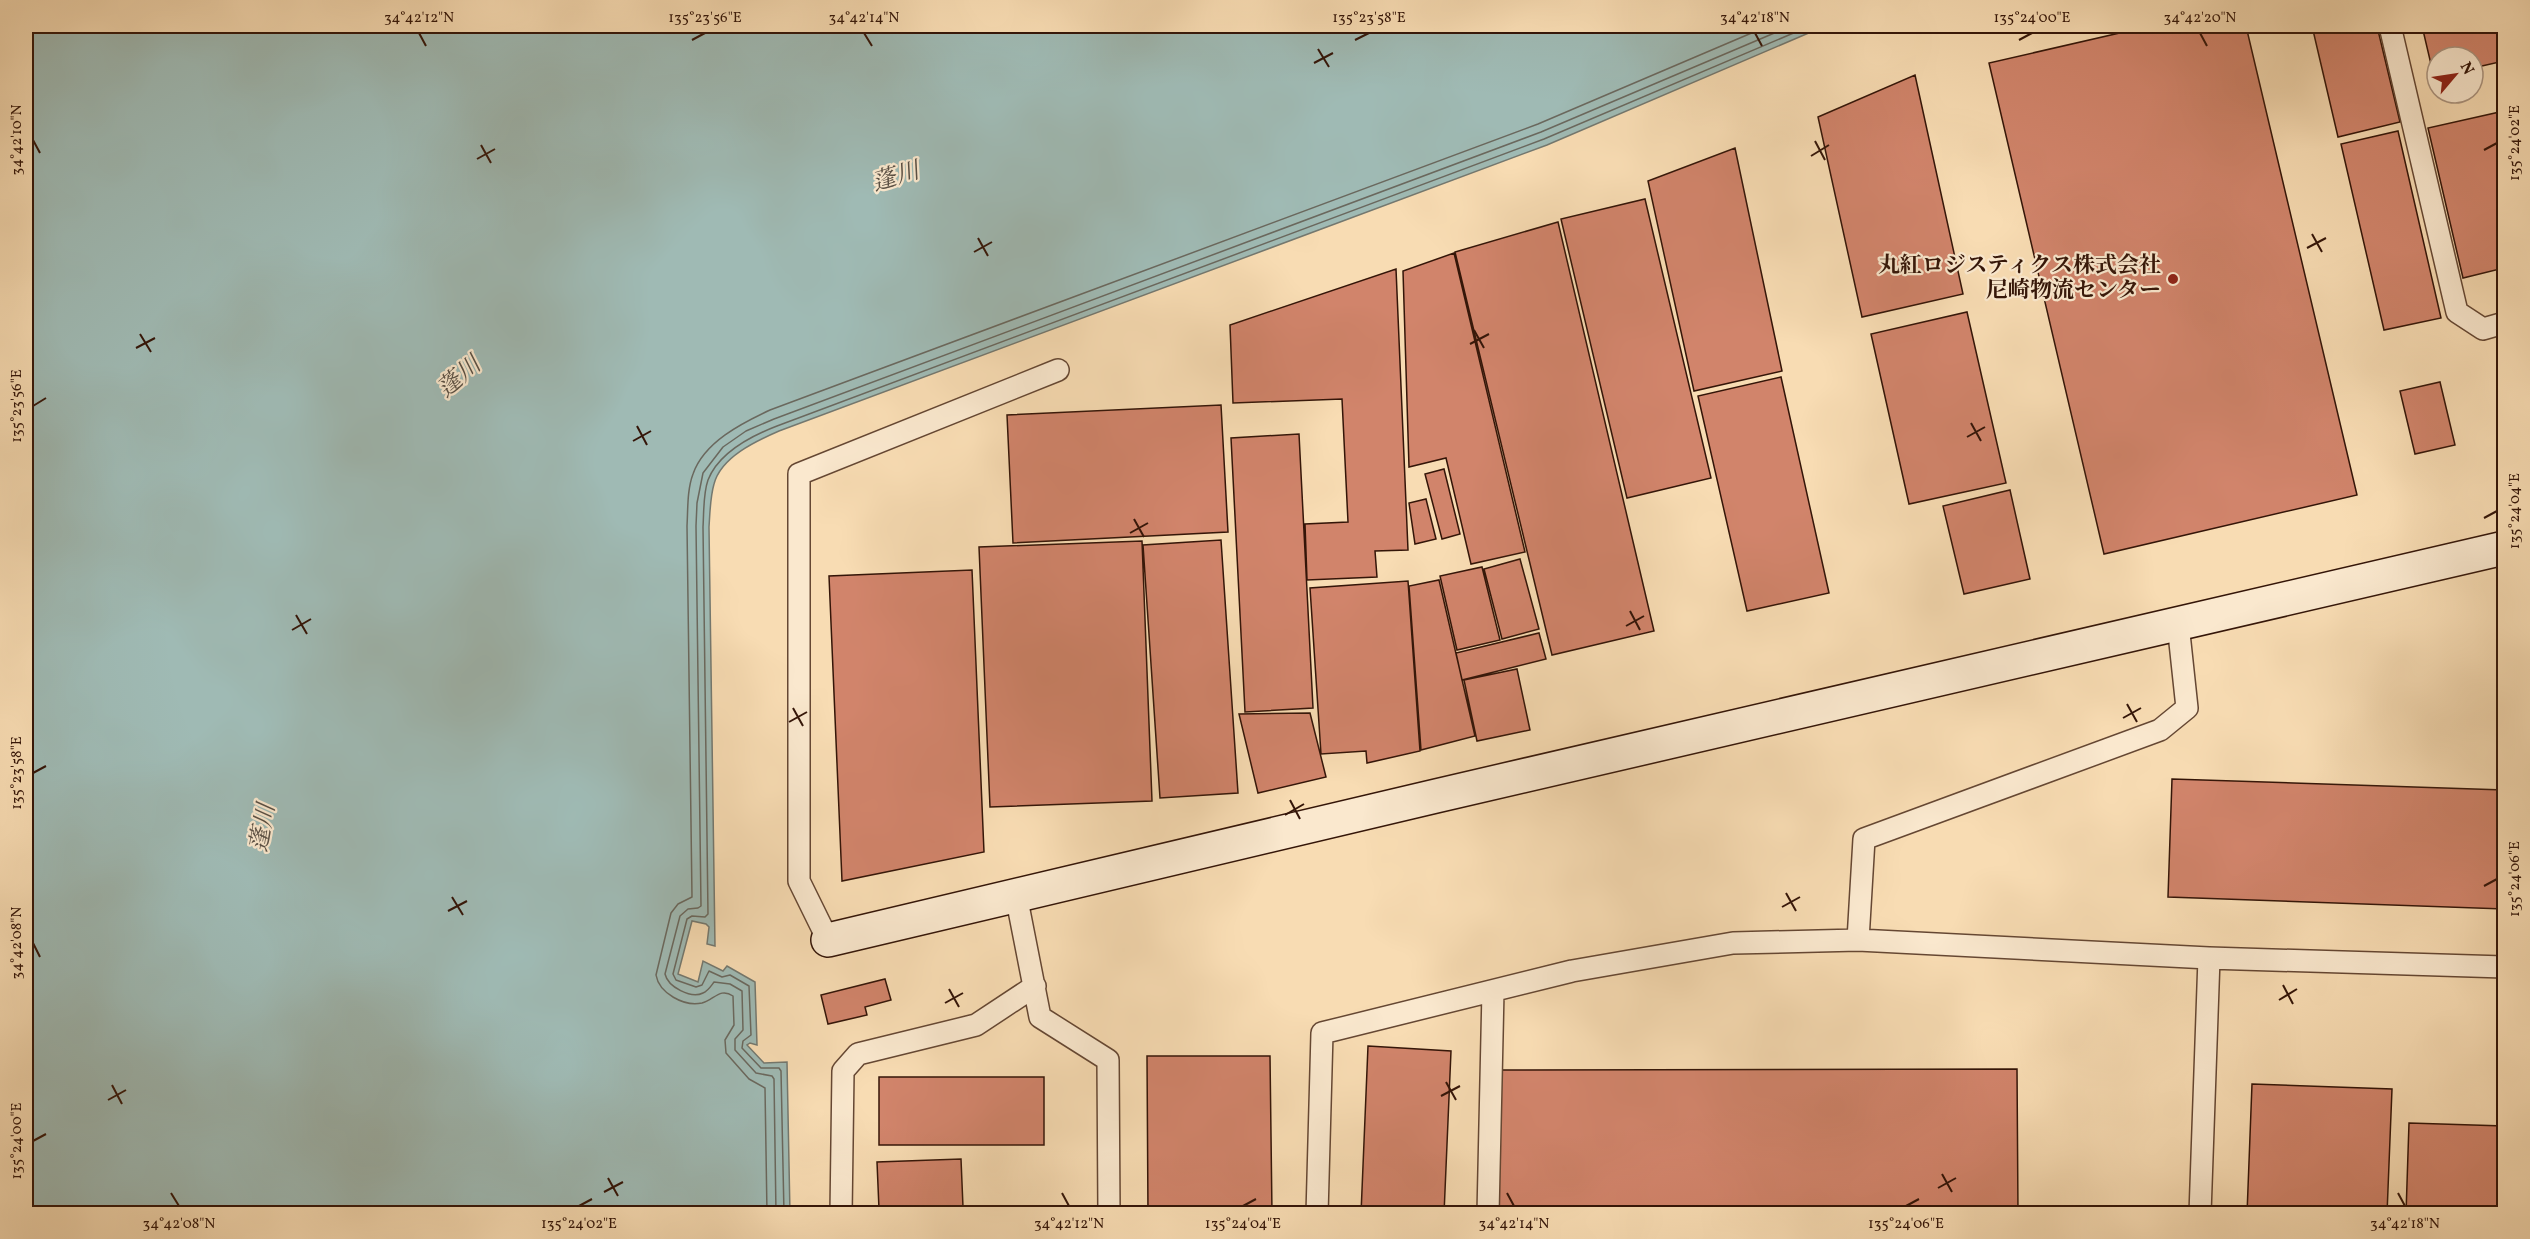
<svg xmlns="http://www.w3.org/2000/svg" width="2530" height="1239" font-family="Vollkorn,'Noto Serif JP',serif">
	<rect width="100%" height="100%" fill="#f8dcb3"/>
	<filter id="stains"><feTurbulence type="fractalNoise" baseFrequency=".00333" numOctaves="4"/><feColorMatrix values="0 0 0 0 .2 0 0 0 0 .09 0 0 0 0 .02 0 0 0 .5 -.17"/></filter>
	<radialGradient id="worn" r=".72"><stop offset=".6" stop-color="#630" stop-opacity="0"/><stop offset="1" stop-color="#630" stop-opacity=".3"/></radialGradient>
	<path fill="#9fbab4" stroke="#74786f" stroke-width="1.5" d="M26 26H1825L1547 145 779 431C756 441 721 457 714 484 710 498 710 513 709 527L715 946 707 944 709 927 706 924 692 921 678 974 698 982 703 961 723 971 727 966 755 982 757 1045 750 1043 747 1045 764 1063 787 1062 790 1214 26 1213Z"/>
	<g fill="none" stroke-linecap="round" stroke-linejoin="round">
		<path stroke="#6a685e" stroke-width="1.5" d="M767 1214 765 1088 749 1079 726 1053 725 1040 734 1025 733 996C720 987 714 1000 702 1003 684 1007 659 993 656 975L671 913 678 904 692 897 687 526C688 509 687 490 693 474 704 442 742 423 770 410L1538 124 1768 26
			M776 1214 774 1079 772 1076 756 1073 735 1050V1039L743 1030 742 991 730 984 714 982C711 986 708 991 703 993 691 999 668 987 665 974L680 916 688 909 698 908 701 906 696 526 697 503 703 473 723 447 746 431 774 419 1541 132 1791 26
			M784 1214 781 1071 779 1068H761L742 1048 743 1041 751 1035 749 986 730 975 722 977 709 971 702 985 696 987 676 980 673 974 687 919 692 916 705 917 708 914 703 527C704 512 703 494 708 480 719 452 751 436 777 426L1544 139 1810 26"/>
	</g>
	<path fill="#d1846b" stroke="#341508" stroke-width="1.5" d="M2150 26H2246L2357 495 2104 554 1989 63Z
		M2312 26H2377L2400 122 2338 137Z
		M2422 26H2504V61L2473 68V57H2437V77H2434Z
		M1915 75 1963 294 1862 317 1818 117Z
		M2504 111V268L2463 278 2428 128Z
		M2398 131 2441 318 2384 330 2341 144Z
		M1735 148 1782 371 1694 391 1648 181Z
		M1645 199 1711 478 1627 498 1561 219Z
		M1558 222 1654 631 1552 655 1455 252Z
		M1454 253 1525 552 1471 564 1446 458 1409 467 1403 271Z
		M1396 269 1408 550 1375 551 1377 577 1307 580 1305 524 1348 522 1342 399 1233 403 1230 325Z
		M1967 312 2006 483 1909 504 1871 334Z
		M1781 377 1829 593 1747 611 1698 396Z
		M2440 382 2455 445 2415 454 2400 391Z
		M1221 405 1228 532 1013 543 1007 415Z
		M1299 434 1313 708 1245 712 1231 438Z
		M1444 469 1460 534 1442 539 1425 474Z
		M2010 490 2030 579 1964 594 1943 506Z
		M1426 499 1436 539 1415 544 1409 503Z
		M1221 540 1238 793 1160 798 1143 545Z
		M1142 541 1152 801 990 807 979 547Z
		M1520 559 1539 629 1502 639 1484 569Z
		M1482 567 1500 640 1457 650 1440 576Z
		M972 570 984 852 842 881 829 576Z
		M1439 580 1475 736 1421 750 1409 586Z
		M1408 581 1420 751 1367 763 1366 751 1321 754 1310 588Z
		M1539 633 1546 659 1462 680 1456 653Z
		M1517 669 1530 730 1477 741 1464 680Z
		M1310 713 1326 777 1258 793 1239 714Z
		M2172 779 2504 790V909L2168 897Z
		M885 979 891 1000 865 1007 867 1015 828 1024 821 995Z
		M1368 1046 1451 1051 1444 1214H1361Z
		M1147 1056H1270L1272 1214H1148Z
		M2017 1069 2018 1214H1497V1070Z
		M879 1077H1044V1145H879Z
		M2252 1084 2392 1089 2387 1214H2247Z
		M2409 1123 2504 1126V1214H2406Z
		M961 1159 963 1207 879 1209 877 1162Z"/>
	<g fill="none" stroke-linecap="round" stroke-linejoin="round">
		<g stroke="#654733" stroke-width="24">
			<path id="lane" d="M2390 26 2457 312 2483 329 2504 323
				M1016 895 1040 1017 1108 1060 1109 1214
				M828 940 799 881V474L1058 370
				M1858 940 1864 839 2160 730 2187 708 2178 624
				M841 1214 843 1071 858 1054 976 1025 1035 986
				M1317 1214 1322 1033 1572 971 1733 943 1858 940 2209 958 2504 967
				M1488 1214 1493 991
				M2200 1214 2209 958"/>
		</g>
		<g stroke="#341508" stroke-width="36">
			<path id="secondary" d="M828 940 1436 796 2504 548"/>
		</g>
		<use href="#lane" stroke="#fae8ce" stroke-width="21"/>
		<use href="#secondary" stroke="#fae8ce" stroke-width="33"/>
	</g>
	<path fill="none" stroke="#341508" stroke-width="2" d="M419 33 426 46M864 33 872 46M1755 33 1762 46M2200 33 2207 46M692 40 705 33M1355 40 1369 33M2019 40 2032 33M1318 49 1329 67M1314 63 1333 53M33 140 40 153M1815 141 1825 160M481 145 491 163M2484 150 2497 143M1811 156 1829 145M477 159 495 149M2312 234 2322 252M978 238 988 256M2307 248 2326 238M974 252 992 242M1474 330 1484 348M140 334 151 352M1470 344 1489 334M136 348 155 338M33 406 46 398M1971 423 1981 441M637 426 647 445M1967 437 1985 427M633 441 651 431M2484 518 2497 511M1134 519 1144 537M1130 533 1148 523M1630 611 1640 630M296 615 307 634M1626 626 1644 616M292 630 311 619M2127 704 2137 722M793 708 803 726M2123 718 2141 708M789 722 807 712M33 773 46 766M1290 800 1300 819M1285 815 1304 804M2484 886 2497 879M1786 893 1796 911M452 897 463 915M1782 907 1800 897M448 911 467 901M33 943 40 957M2283 985 2293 1004M949 989 959 1007M2279 1000 2297 989M945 1003 963 993M1446 1082 1456 1100M112 1085 122 1104M1441 1096 1460 1086M108 1100 126 1090M33 1141 46 1134M1942 1174 1952 1192M608 1178 618 1196M1938 1188 1956 1178M604 1192 623 1182M171 1193 179 1206M1062 1193 1069 1206M1507 1193 1514 1206M2398 1193 2405 1206M579 1206 592 1199M1243 1206 1256 1199M1906 1206 1919 1199"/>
	<circle fill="#8f2418" stroke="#fae8ce" stroke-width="2" cx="2173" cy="279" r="6"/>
	<g text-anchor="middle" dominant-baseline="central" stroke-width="4.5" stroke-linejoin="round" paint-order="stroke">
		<g font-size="22" font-weight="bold" fill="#341508" stroke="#fae8ce" text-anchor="end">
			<text x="2161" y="266">丸紅ロジスティクス株式会社<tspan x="2161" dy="25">尼崎物流センター</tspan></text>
		</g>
		<g font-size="24" font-style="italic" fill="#594f44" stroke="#fae8ce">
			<text transform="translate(896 178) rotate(-17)">蓬川</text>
			<text transform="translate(460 378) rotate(-41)">蓬川</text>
			<text transform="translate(264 828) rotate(-80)">蓬川</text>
		</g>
	</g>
	<rect width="2530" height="1239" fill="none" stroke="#f8dcb3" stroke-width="66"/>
	<g transform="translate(2455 75) rotate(61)"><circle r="28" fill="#fae8ce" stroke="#ab947f" stroke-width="1.5"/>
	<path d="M0-4.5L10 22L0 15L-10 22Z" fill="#8f2418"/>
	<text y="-9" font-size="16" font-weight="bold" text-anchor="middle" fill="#341508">N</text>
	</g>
	<rect x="33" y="33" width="2464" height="1173" fill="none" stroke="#341508" stroke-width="2"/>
	<g font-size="15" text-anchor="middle" fill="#341508">
		<text x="419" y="22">34°42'12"N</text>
		<text x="705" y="22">135°23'56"E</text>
		<text x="864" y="22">34°42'14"N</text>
		<text x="1369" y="22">135°23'58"E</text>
		<text x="1755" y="22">34°42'18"N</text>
		<text x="2032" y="22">135°24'00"E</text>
		<text x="2200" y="22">34°42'20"N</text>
		<text transform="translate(16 140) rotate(-90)" y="5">34°42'10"N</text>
		<text transform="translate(2514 143) rotate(-90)" y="5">135°24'02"E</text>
		<text transform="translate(16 406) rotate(-90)" y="5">135°23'56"E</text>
		<text transform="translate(2514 511) rotate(-90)" y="5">135°24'04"E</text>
		<text transform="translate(16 773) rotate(-90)" y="5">135°23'58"E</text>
		<text transform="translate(2514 879) rotate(-90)" y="5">135°24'06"E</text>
		<text transform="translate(16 943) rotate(-90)" y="5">34°42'08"N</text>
		<text transform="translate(16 1141) rotate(-90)" y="5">135°24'00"E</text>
		<text x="179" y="1228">34°42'08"N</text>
		<text x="579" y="1228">135°24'02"E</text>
		<text x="1069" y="1228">34°42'12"N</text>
		<text x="1243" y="1228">135°24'04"E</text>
		<text x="1514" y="1228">34°42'14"N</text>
		<text x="1906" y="1228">135°24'06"E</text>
		<text x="2405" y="1228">34°42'18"N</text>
	</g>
	<rect width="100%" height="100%" filter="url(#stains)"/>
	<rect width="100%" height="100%" fill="url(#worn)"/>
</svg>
